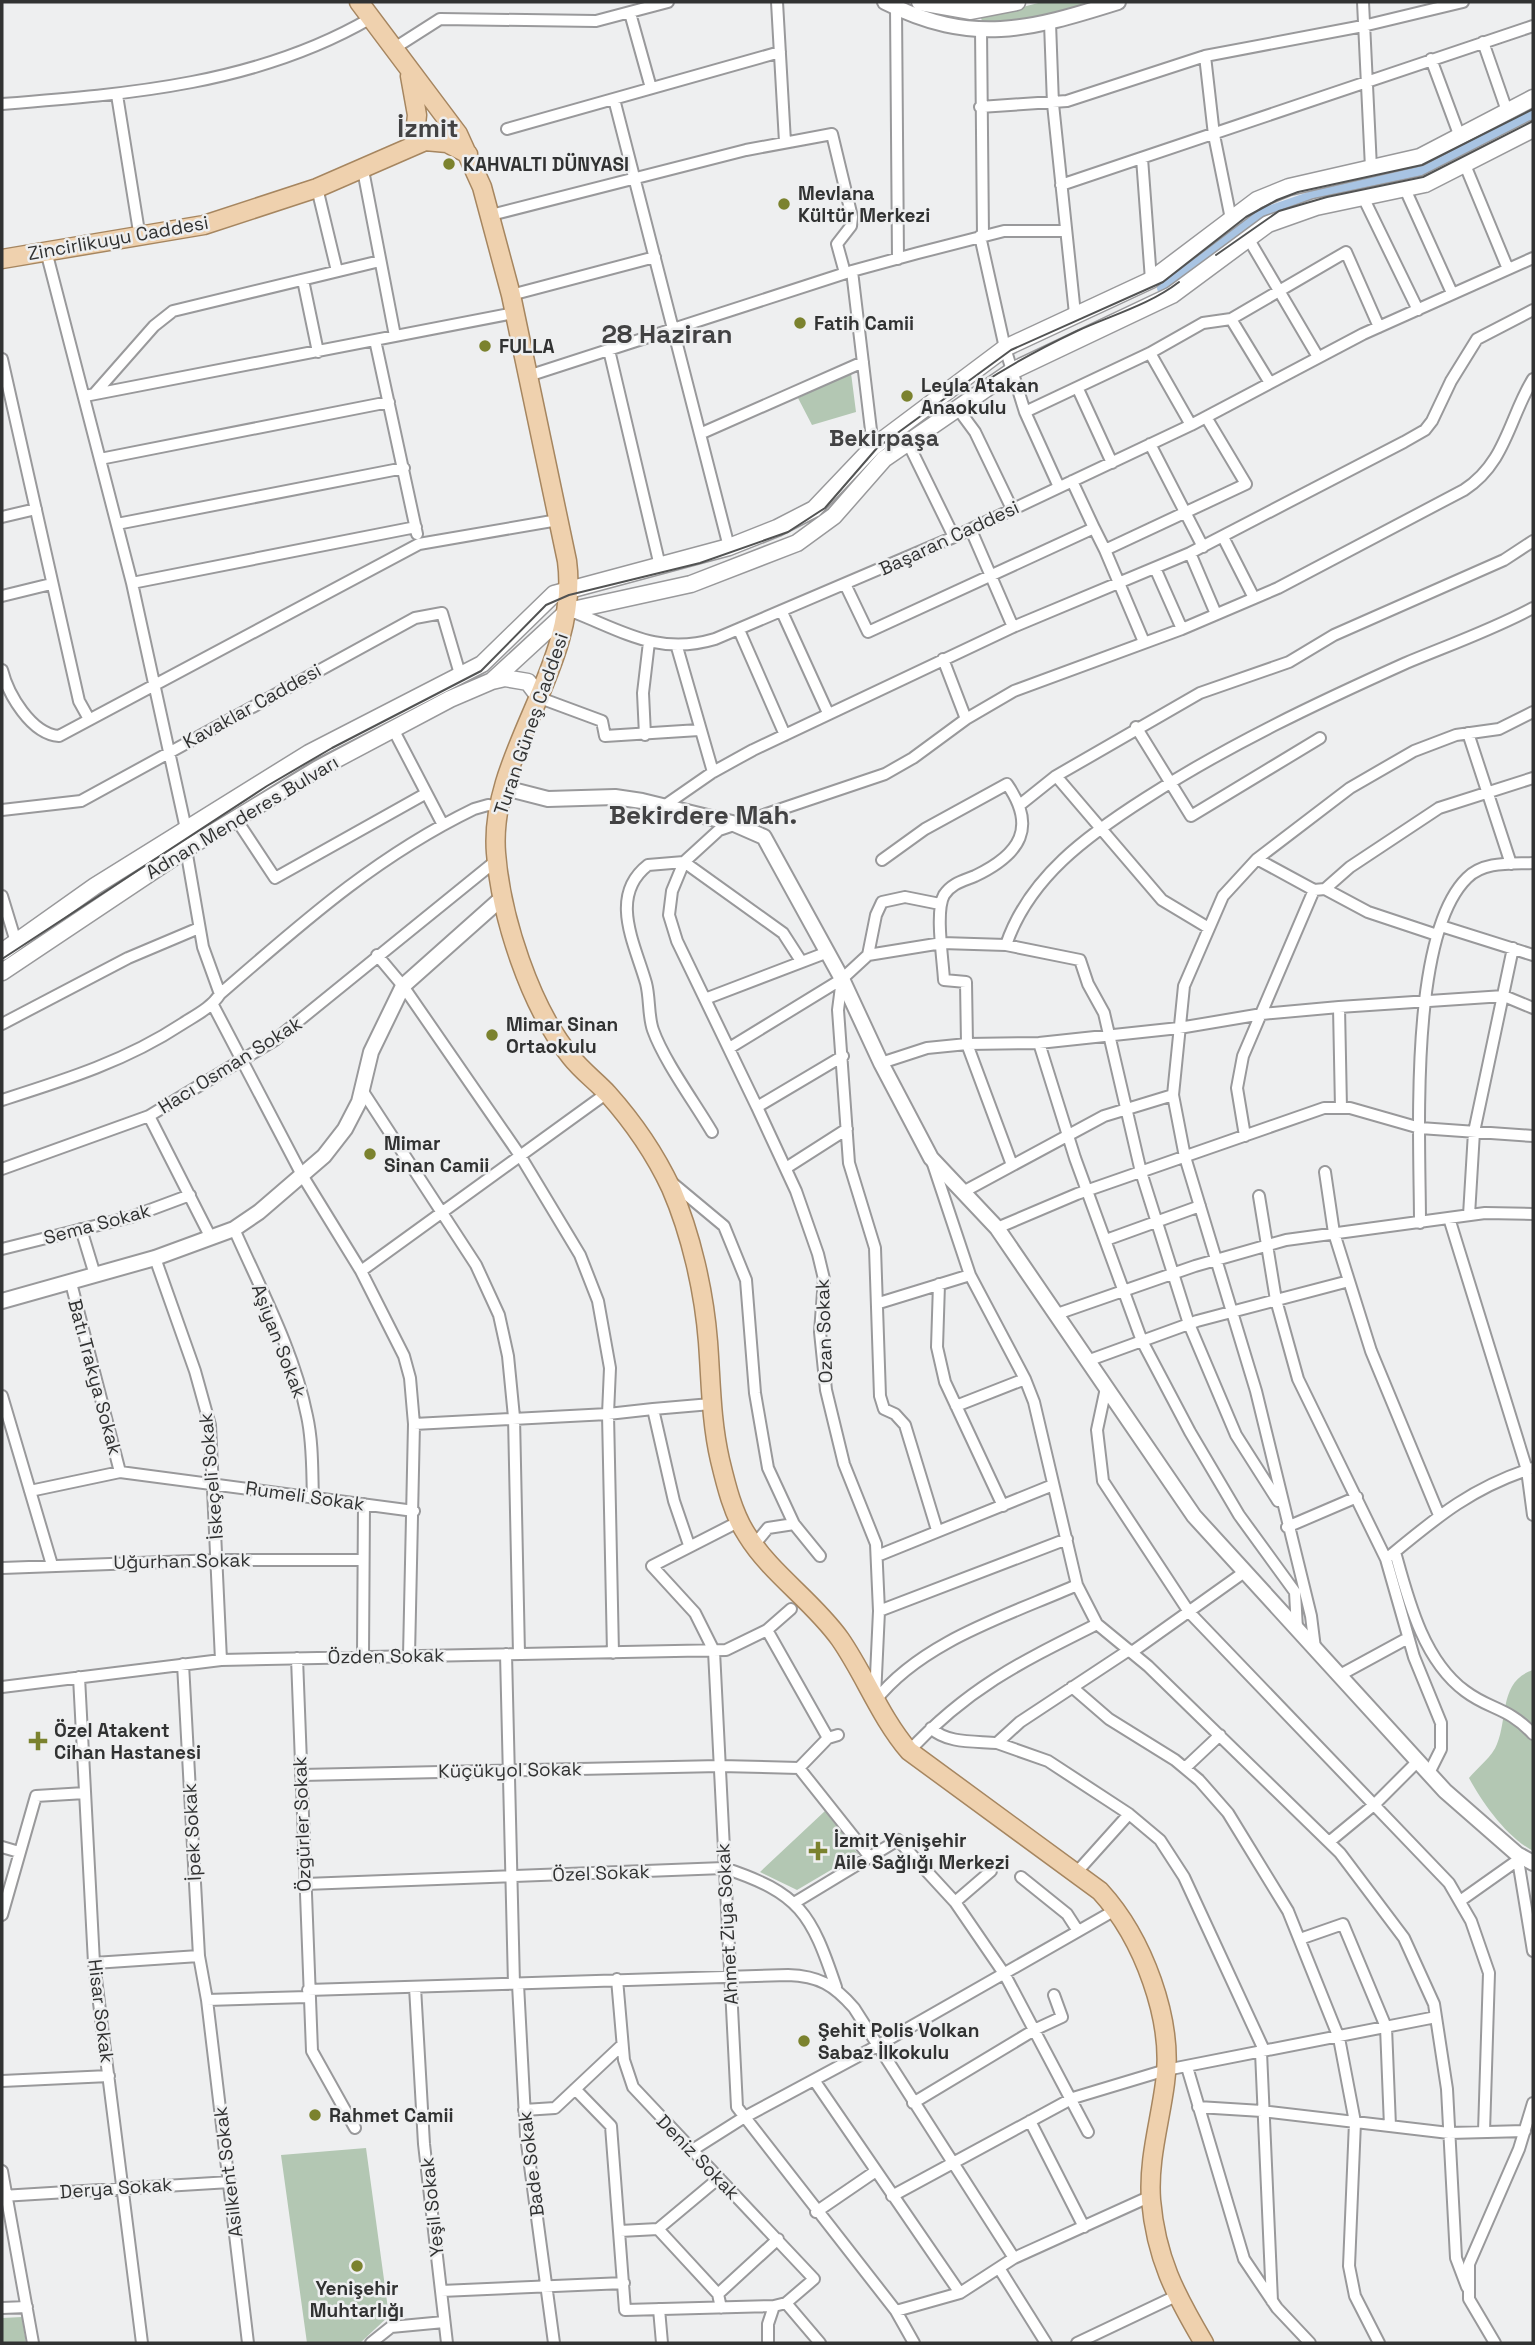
<svg xmlns="http://www.w3.org/2000/svg" width="1535" height="2345" font-family="'Space Grotesk',sans-serif">
	<rect width="100%" height="100%" fill="#eeeff0"/>
	<path fill="#b3c7b3" d="M1042 2H1100C1060 14 1024 22 982 21L981 18Z
		M851 373 856 412 812 425 798 398Z
		M1533 1670V1851C1507 1837 1483 1804 1469 1778 1477 1768 1493 1756 1497 1744 1508 1718 1499 1681 1533 1670Z
		M825 1811 858 1854 797 1890 760 1872Z
		M366 2148 389 2316 360 2343H307L281 2155Z
		M22 2317 26 2343H2V2318Z"/>
	<g fill="none" stroke-linecap="round" stroke-linejoin="round">
		<path stroke="#a8c4e3" stroke-width="12" d="M1163 288 1260 215 1321 194 1425 171 1533 114"/>
		<g stroke="#99999b" stroke-width="14">
			<path id="minor" d="M777 2 785 142
				M1363 2 1371 168
				M896 8 898 259
				M630 13 651 88
				M1050 23 1053 104 1075 314
				M981 29 983 236
				M1483 42 1507 111
				M393 49 440 19 596 21 668 2
				M1205 56 1214 135 1231 219
				M1431 59 1460 137
				M117 95 140 238
				M614 99 729 547
				M2 104C130 94 258 84 371 18
				M980 107 1067 101 1205 56 1363 26 1463 2
				M507 129 780 52
				M1142 158 1151 280
				M1465 165 1508 269
				M363 170 395 336
				M1061 185 1533 26
				M317 188 337 271
				M1405 189 1452 293
				M1363 197 1418 310
				M491 215 746 150 832 134 852 217 851 226 837 244 845 273
				M980 236 1005 348 1025 412 1150 353 1203 323 1231 319 1346 252 1379 327
				M1248 238 1318 357
				M46 251 132 583 186 829
				M852 271 873 447
				M303 280 318 352
				M511 295 655 257
				M1231 319 1270 383
				M375 340 417 534
				M609 350 660 566
				M1150 353 1191 425
				M2 359 79 701 89 719
				M528 376 852 271 918 253 1004 231H1064
				M1078 389 1112 463
				M95 393 154 326 173 311 380 261
				M85 396 514 313
				M958 409 975 432 1012 509
				M1025 412 1059 487
				M702 433 863 362
				M908 443 954 537
				M1150 444 1203 547
				M100 459 389 402
				M1072 481 1094 528
				M2 517 36 509
				M117 524 404 468
				M971 530 1013 627
				M1223 537 1254 598
				M1105 550 1144 642
				M1190 553 1216 614
				M1155 568 1182 629
				M132 583 416 527
				M845 584 868 632 1094 528 1105 550 1246 484 1206 417
				M2 596 51 584
				M571 611C623 631 658 656 715 639L954 537 1191 425 1363 334 1533 258
				M782 612 828 713
				M739 630 785 735
				M677 647 713 772
				M943 659 966 719
				M2 670C8 694 31 734 59 736L419 544 558 520
				M540 698 602 721 605 736 699 730
				M1136 727 1191 816 1320 738
				M393 729 443 825
				M1468 733 1511 864
				M645 735 643 693 649 642
				M1056 776 1162 900 1207 927
				M1021 804 1056 776 1200 693 1289 662 1334 635 1504 560 1533 541
				M664 806 713 772 753 750 1013 627 1190 553 1404 442 1425 430 1432 421 1451 381 1477 339 1533 310
				M2 810 81 801 415 618 442 613 460 674
				M236 819 275 878 425 794
				M186 849 203 947 220 994
				M1257 859 1314 890 1325 889 1350 867 1439 808 1533 778
				M882 860 925 829 1007 784C1037 827 1021 854 975 876 963 881 952 883 944 895 935 911 943 960 944 980L966 982 967 1044 1012 1165
				M1325 889 1368 912 1437 935
				M2 896 16 942
				M1441 926 1533 955
				M1006 945C1029 877 1088 835 1146 798 1228 745 1317 703 1406 663 1449 645 1492 630 1533 608
				M377 955 403 986 521 1157 580 1255 598 1301 610 1368 608 1414 613 1653
				M868 955 876 915 882 902 905 897 940 904
				M842 979 838 1010 849 1163 875 1248 880 1396 884 1409 895 1414 905 1425 937 1530
				M705 999 828 952
				M213 1005 302 1175 361 1271 404 1356 410 1378 414 1424 409 1656
				M1339 1007 1341 1108
				M2 1024 128 958 199 928
				M1039 1043 1075 1158 1142 1341 1190 1432 1239 1515 1295 1592 1297 1629
				M731 1047 842 979 868 955 942 943 1006 945 1080 960 1088 984 1104 1013 1141 1172 1189 1324 1236 1435 1278 1501
				M843 1056 757 1107 796 1191 818 1254 824 1279 820 1332 826 1390 844 1464 876 1544 879 1611 875 1697
				M881 1063 927 1048 967 1044 1039 1043 1179 1028 1262 1014 1339 1007 1504 996 1533 1008
				M362 1090 476 1265 499 1315 508 1356 514 1417 519 1654
				M2 1100C65 1080 126 1061 182 1024 196 1015 211 1008 220 994 302 923 375 857 474 809L488 805 500 807
				M757 1107 677 941 669 915 672 891 684 862 719 830 885 774 913 758 966 719 1014 691 1182 629 1278 588 1464 490C1506 463 1509 418 1533 379
				M149 1116 211 1238
				M712 1132C695 1103 664 1061 653 1030 648 1016 650 998 646 983 635 944 608 896 648 865L684 862 783 933 801 961
				M1245 1136 1237 1088 1243 1056 1314 890
				M932 1161 970 1275 1025 1379 1034 1402 1077 1585 1097 1624 1148 1666 1340 1853 1404 1938 1434 2004 1447 2089 1456 2258 1467 2287
				M786 1168 847 1129
				M2 1169 149 1116 275 1040 497 860
				M1325 1172 1334 1233 1371 1351 1439 1515
				M670 1181 724 1226 746 1280 755 1393 768 1468 794 1524 820 1556
				M963 1192 1104 1116 1173 1095
				M1259 1196 1276 1300 1298 1379 1386 1559 1414 1657 1441 1723V1749L1429 1773
				M1469 1215 1474 1132 1513 948
				M1449 1218 1527 1470 1533 1515
				M1420 1223C1420 1141 1408 936 1467 878 1484 861 1511 864 1533 863
				M997 1228 1077 1194 1324 1108H1350L1420 1128 1533 1136
				M81 1229 95 1275
				M234 1229C261 1290 294 1351 307 1416 313 1443 312 1471 313 1498
				M1106 1240 1200 1206
				M2 1249 131 1217 190 1195
				M155 1258 195 1371 210 1425 221 1660
				M361 1271 607 1093
				M71 1283 120 1472
				M939 1284 937 1347 945 1382 1003 1506
				M879 1303 970 1275
				M1057 1314 1195 1266 1286 1240 1485 1213 1533 1214
				M1087 1361 1197 1321 1349 1281
				M1106 1388 1097 1430 1103 1481 1189 1612 1449 1883 1471 1921 1489 1973 1484 2132
				M2 1396 52 1565
				M956 1406 1025 1379
				M653 1409 711 1404
				M414 1424 608 1414 653 1409 674 1501 689 1545
				M30 1491 120 1472 414 1511
				M740 1521 652 1566 695 1613 714 1651 737 2107 896 2311 914 2343
				M1287 1527 1357 1497
				M754 1545 768 1528 794 1524
				M1395 1552C1408 1599 1423 1660 1465 1691 1490 1710 1508 1707 1533 1734
				M1391 1555C1438 1516 1473 1487 1533 1468
				M877 1556 1053 1485
				M2 1568 218 1560H363
				M879 1611 1067 1539
				M767 1630 828 1738
				M1315 1648 1311 1616 1256 1391 1185 1157 1173 1095 1184 986 1223 896 1257 859 1350 788 1414 751 1456 735 1499 729 1533 712
				M1129 1650 1020 1722 997 1743 1048 1761 1129 1814 1160 1840 1184 1877 1264 2050
				M1132 1652 1243 1573
				M506 1654 514 1984
				M363 1656 364 1504
				M297 1658 312 2051 355 2128
				M183 1664 199 1956 207 2000 248 2343
				M1340 1675 1408 1638
				M79 1677 94 1963 142 2343
				M2 1687 221 1660 726 1650 767 1630 791 1609
				M1072 1687 1109 1719 1175 1760 1199 1780 1228 1813 1288 1911 1339 2038 1355 2122 1349 2266 1355 2296 1379 2343
				M875 1701C922 1641 1009 1615 1077 1585
				M931 1728C947 1744 976 1741 997 1743
				M909 1751C969 1687 1021 1662 1097 1624
				M799 1768 828 1738 838 1735
				M1185 1768 1220 1735
				M301 1775 720 1766 799 1768 869 1856
				M1329 1842 1375 1804 1418 1761
				M2 1847 19 1852
				M1517 1854 1533 1951
				M1076 1873 1129 1814
				M1021 1877 1067 1914 1078 1931
				M305 1884 724 1868C800 1893 811 1913 836 1987
				M1460 1901 1518 1860
				M955 1902 991 1871
				M794 1903 898 1840 955 1902 1005 1975 1088 2132
				M2 1915 36 1796 85 1793
				M1300 1939 1343 1924 1386 2027 1390 2126
				M94 1963 199 1956
				M518 1984 526 2136 554 2343
				M415 1987 424 2144 447 2343
				M308 1990 788 1975C819 1976 834 1985 854 2008L1014 2258
				M207 2000 308 1997
				M1261 2052 1272 2301
				M1187 2067 1244 2259 1277 2308 1310 2343
				M814 2080 960 2293
				M2 2081 109 2076
				M575 2089 611 2126 625 2310 774 2306 786 2303 814 2279 633 2087 624 2060 617 1979
				M913 2103 1036 2029 1062 2017 1054 1995
				M1198 2107 1262 2111 1449 2133 1525 2131
				M524 2110 555 2108 622 2045
				M1030 2121 1084 2227
				M694 2149 743 2118 877 2046 1117 1909
				M2 2171 33 2343
				M2 2196 230 2182
				M892 2196 1073 2098 1166 2070 1436 2017
				M816 2212 876 2171
				M658 2229 718 2294 721 2308
				M620 2231 658 2229 719 2178
				M999 2268 1046 2343
				M441 2291 624 2283
				M718 2294 778 2239
				M786 2303 820 2343
				M2 2308 27 2307
				M659 2309 662 2343
				M896 2311 960 2293 1014 2258 1151 2196
				M371 2343 391 2327 444 2322
				M768 2343V2324L774 2306
				M1077 2343 1176 2296
				M1495 2343 1469 2299V2264L1519 2149 1533 2103"/>
		</g>
		<g stroke="#99999b" stroke-width="18">
			<path id="tertiary" d="M885 2C972 46 1029 30 1118 2
				M505 788 548 799 615 797 642 801 732 823 764 837 842 979 881 1063 931 1158 997 1228 1194 1516 1445 1791 1517 1854 1533 1863
				M2 1301 155 1258 234 1229 259 1212 324 1156 345 1129 359 1102 371 1052 403 986 503 897"/>
		</g>
		<g stroke="#99999b" stroke-width="19">
			<path id="secondary" d="M920 2 971 11 1017 2
				M492 681 505 678 528 682 540 698
				M2 952 95 886 309 753 482 664 554 594 729 547 777 528 814 509 873 447 1005 348 1151 280 1257 200 1289 187 1420 157 1533 98
				M2 972 186 849 318 769 450 699 492 681 568 611 691 584 797 543 834 516 884 459 1012 371 1172 295 1268 224 1316 207 1425 184 1533 129"/>
		</g>
		<g stroke="#a68660" stroke-width="21">
			<path id="primary" d="M359 2 458 134 482 187 511 295 567 561C581 665 488 754 496 853 501 917 530 1007 571 1057 582 1071 596 1081 608 1094 633 1122 655 1154 671 1188 691 1234 704 1291 708 1342 711 1382 711 1421 720 1460 726 1485 733 1514 747 1535 771 1574 813 1601 840 1639 865 1675 880 1717 909 1751L1100 1891C1143 1938 1174 2020 1165 2083 1160 2122 1148 2160 1151 2200 1156 2258 1175 2294 1204 2343
				M410 76 417 115 414 144
				M2 259 204 225 317 188 425 141 447 143 468 154"/>
		</g>
		<use href="#minor" stroke="#fff" stroke-width="10"/>
		<use href="#tertiary" stroke="#fff" stroke-width="14"/>
		<use href="#secondary" stroke="#fff" stroke-width="16"/>
		<use href="#primary" stroke="#efd1ae" stroke-width="18"/>
		<path stroke="#525353" stroke-width="2" d="M1216 255 1279 211 1327 197 1423 177 1533 121
			M978 386C1010 365 1043 347 1077 331 1112 315 1149 305 1179 282
			M2 959 267 786 332 748 481 671 546 605 569 595 700 563 788 532 825 508 877 448 1011 350 1163 282 1246 217 1277 200 1298 192 1422 165 1533 109"/>
	</g>
	<g fill="#7b822e" stroke="#eeeff0" stroke-width="2.5">
		<circle cx="449" cy="164" r="7"/>
		<circle cx="784" cy="204" r="7"/>
		<circle cx="800" cy="323" r="7"/>
		<circle cx="485" cy="346" r="7"/>
		<circle cx="907" cy="396" r="7"/>
		<circle cx="492" cy="1035" r="7"/>
		<circle cx="370" cy="1154" r="7"/>
		<path d="M34.5 1730.5h7v7h7v7h-7v7h-7v-7h-7v-7h7z"/>
		<path d="M814.5 1840.5h7v7h7v7h-7v7h-7v-7h-7v-7h7z"/>
		<circle cx="804" cy="2041" r="7"/>
		<circle cx="315" cy="2115" r="7"/>
		<circle cx="357" cy="2266" r="7"/>
	</g>
	<g text-anchor="middle" dominant-baseline="central" stroke-width="5" stroke-linejoin="round" paint-order="stroke">
		<g font-size="19" font-weight="bold" fill="#313232" stroke="#eeeff0" text-anchor="start">
			<text x="463" y="164">KAHVALTI DÜNYASI</text>
			<text x="798" y="193">Mevlana<tspan x="798" dy="22">Kültür Merkezi</tspan></text>
			<text x="814" y="323">Fatih Camii</text>
			<text x="499" y="346">FULLA</text>
			<text x="921" y="385">Leyla Atakan<tspan x="921" dy="22">Anaokulu</tspan></text>
			<text x="506" y="1024">Mimar Sinan<tspan x="506" dy="22">Ortaokulu</tspan></text>
			<text x="384" y="1143">Mimar<tspan x="384" dy="22">Sinan Camii</tspan></text>
			<text x="54" y="1730">Özel Atakent<tspan x="54" dy="22">Cihan Hastanesi</tspan></text>
			<text x="834" y="1840">İzmit Yenişehir<tspan x="834" dy="22">Aile Sağlığı Merkezi</tspan></text>
			<text x="818" y="2030">Şehit Polis Volkan<tspan x="818" dy="22">Sabaz İlkokulu</tspan></text>
			<text x="329" y="2115">Rahmet Camii</text>
			<text x="357" y="2288" text-anchor="middle">Yenişehir<tspan x="357" dy="22">Muhtarlığı</tspan></text>
		</g>
		<g font-size="19" fill="#313232" stroke="#eeeff0">
			<text transform="translate(118 238) rotate(-10)">Zincirlikuyu Caddesi</text>
			<text transform="translate(949 538) rotate(-25)">Başaran Caddesi</text>
			<text transform="translate(252 706) rotate(-29)">Kavaklar Caddesi</text>
			<text transform="translate(531 724) rotate(-71)">Turan Güneş Caddesi</text>
			<text transform="translate(242 817) rotate(-31)">Adnan Menderes Bulvarı</text>
			<text transform="translate(230 1065) rotate(-32)">Hacı Osman Sokak</text>
			<text transform="translate(97 1224) rotate(-15)">Sema Sokak</text>
			<text transform="translate(824 1331) rotate(-92)">Ozan Sokak</text>
			<text transform="translate(279 1341) rotate(69)">Aşiyan Sokak</text>
			<text transform="translate(95 1377) rotate(75)">Batı Trakya Sokak</text>
			<text transform="translate(211 1476) rotate(-95)">İskeçeli Sokak</text>
			<text transform="translate(305 1496) rotate(8)">Rumeli Sokak</text>
			<text transform="translate(182 1561) rotate(-1)">Uğurhan Sokak</text>
			<text transform="translate(386 1656) rotate(-1)">Özden Sokak</text>
			<text transform="translate(510 1770) rotate(-1)">Küçükyol Sokak</text>
			<text transform="translate(302 1824) rotate(-92)">Özgürler Sokak</text>
			<text transform="translate(192 1832) rotate(-93)">İpek Sokak</text>
			<text transform="translate(601 1873) rotate(-2)">Özel Sokak</text>
			<text transform="translate(727 1924) rotate(-93)">Ahmet Ziya Sokak</text>
			<text transform="translate(101 2011) rotate(83)">Hisar Sokak</text>
			<text transform="translate(698 2157) rotate(46)">Deniz Sokak</text>
			<text transform="translate(531 2164) rotate(-97)">Bade Sokak</text>
			<text transform="translate(228 2172) rotate(-97)">Asilkent Sokak</text>
			<text transform="translate(116 2188) rotate(-4)">Derya Sokak</text>
			<text transform="translate(432 2207) rotate(-96)">Yeşil Sokak</text>
		</g>
		<g font-size="23" font-weight="bold" fill="#424243" stroke="#eeeff0">
			<text x="884" y="438">Bekirpaşa</text>
		</g>
		<g font-size="26" font-weight="bold" fill="#424243" stroke="#eeeff0">
			<text x="428" y="128">İzmit</text>
			<text x="667" y="334">28 Haziran</text>
			<text x="703" y="815">Bekirdere Mah.</text>
		</g>
	</g>
	<rect width="1535" height="2345" fill="none" stroke="#313232" stroke-width="7"/>
</svg>
